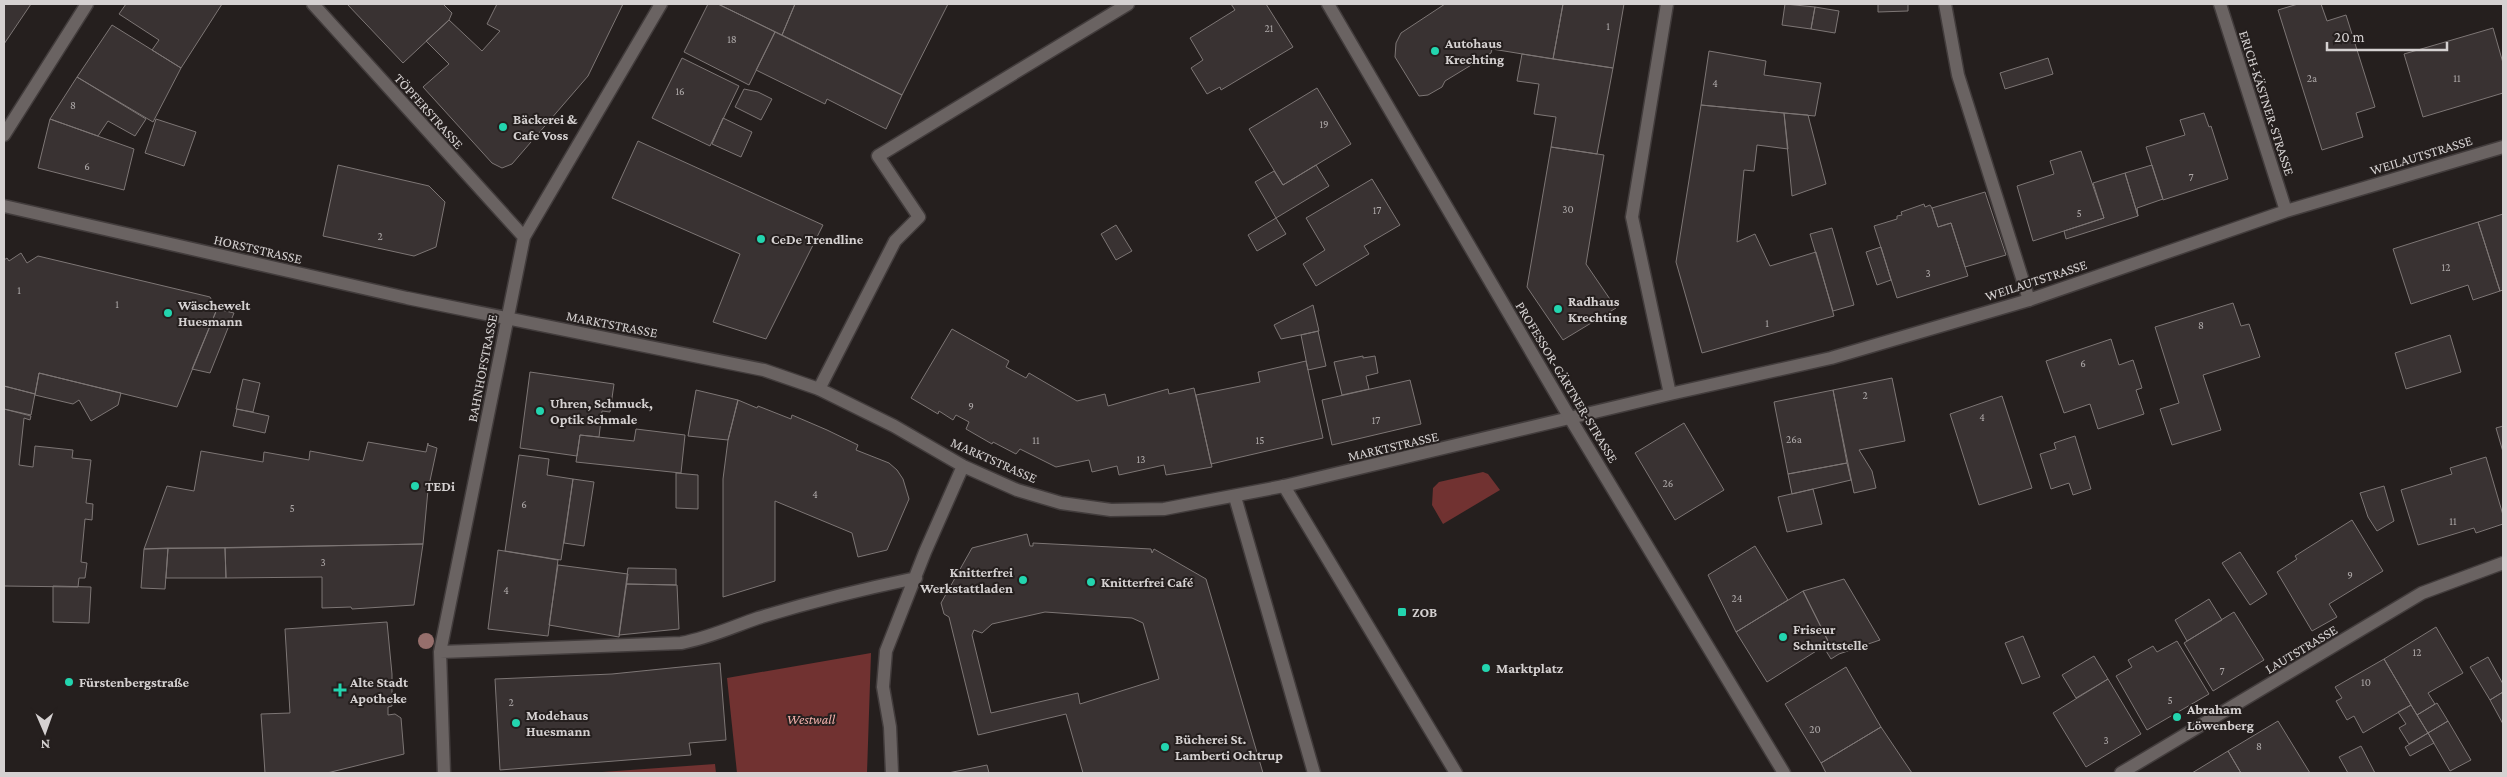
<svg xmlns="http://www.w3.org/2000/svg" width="2507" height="777" font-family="'Crimson Pro',serif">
	<rect width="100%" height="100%" fill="#251f1e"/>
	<path fill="#713231" d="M1483 472 1488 474 1500 490 1443 524 1432 505 1433 488 1439 482Z
		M871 653 867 773H737L727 678Z
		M715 764 716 773H588Z"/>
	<path fill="#393232" stroke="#7d7675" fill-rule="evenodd" d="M4 4H31L4 44Z
		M126 4H222L181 68 152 50 159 40 119 14Z
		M347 4H443L452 13 449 20 403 63Z
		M497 4H623L588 76 512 164 502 168 492 163 423 87 449 64 426 41 449 20 482 51 500 31 487 24Z
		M708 4H718L775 32 749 85 684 52Z
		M718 4H795L782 35Z
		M795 4H948L902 95 782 35Z
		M1231 4H1266L1293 47 1221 90 1220 87 1207 94 1191 68 1203 60 1190 38 1235 10Z
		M1445 4H1563L1553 59 1492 49 1491 53 1445 81 1442 87 1428 95 1419 96 1395 57 1396 43 1401 33Z
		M1563 4H1624L1613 68 1553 59Z
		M1785 4 1815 7 1811 29 1782 25Z
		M1878 4H1908V11L1878 12Z
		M2298 4H2321L2327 21 2346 15 2375 107 2356 113 2363 137 2322 150 2278 10Z
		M1815 7 1839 11 1835 33 1811 29Z
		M112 25 181 68 153 122 77 77Z
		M2493 28 2503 63V93L2423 117 2404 54Z
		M775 32 902 95 886 129 827 99 825 104 756 70Z
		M1709 51 1766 61 1764 75 1821 83 1815 116 1701 105Z
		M1522 54 1613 68 1597 154 1551 147 1556 117 1534 114 1539 84 1517 81Z
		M682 58 739 86 710 146 652 118Z
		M2048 58 2053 74 2005 89 2000 73Z
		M77 77 146 119 135 136 108 121 98 136 50 119Z
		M1317 88 1351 144 1283 185 1249 129Z
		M744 89 758 92 772 99 761 120 735 107Z
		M1701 105 1784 113 1788 149 1757 145 1754 171 1744 170 1737 242 1755 234 1770 266 1816 252 1834 316 1702 353 1676 262Z
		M1784 113 1808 115 1826 184 1792 196Z
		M2204 113 2209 127 2211 126 2228 179 2163 200 2146 147 2185 135 2180 120Z
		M723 118 752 132 741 157 712 144Z
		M50 119 134 149 124 190 38 168Z
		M156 119 196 132 184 166 145 153Z
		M638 141 823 225 766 339 713 322 740 254 612 198Z
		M1551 147 1604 155 1586 264 1616 308 1563 340 1527 287Z
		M2081 151 2104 218 2033 241 2017 186 2054 174 2050 161Z
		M338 165 429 186 445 202 436 247 414 256 323 236Z
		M1316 165 1329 186 1276 218 1255 182 1274 171 1283 185Z
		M2152 165 2163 199 2137 208 2138 216 2125 173Z
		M2125 173 2138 216 2066 239 2064 231 2104 218 2093 183Z
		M1372 179 1400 225 1364 246 1369 254 1316 286 1303 264 1325 250 1306 218Z
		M1985 192 2006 255 1965 267 1951 223 1938 227 1932 208Z
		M1924 204 1925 207 1930 205 1932 208 1938 227 1951 223 1968 276 1897 298 1874 226 1897 219V216L1902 215 1901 212Z
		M2503 214V290L2500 291 2478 222Z
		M1276 218 1286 234 1257 251 1248 235Z
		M2478 222 2500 291 2473 300 2468 285 2411 304 2393 249Z
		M1116 225 1132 251 1116 260 1101 234Z
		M1832 228 1854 305 1833 311 1810 234Z
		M1881 247 1891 280 1877 285 1866 252Z
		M21 253 27 263 38 256 210 297 217 309 177 407 39 373 35 394 4 386V260L7 258 9 261Z
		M2233 303 2241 326 2249 324 2260 357 2203 375 2221 430 2172 445 2160 409 2179 403 2155 327Z
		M1313 305 1319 331 1281 339 1274 325Z
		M217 309 234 313 210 373 192 369Z
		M952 329 1009 361 1006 367 1026 378 1029 373 1077 401 1105 394 1108 406 1168 389 1169 394 1194 388 1212 467 1166 475 1164 465 1119 475 1117 466 1092 472 1089 460 1056 467 1020 449 1016 454 993 442 992 444 966 429 969 422 956 415 953 420 939 411 938 414 911 398Z
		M1318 331 1326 366 1308 370 1301 335Z
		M2450 335 2461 372 2406 389 2395 353Z
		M2111 339 2119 365 2133 360 2142 388 2136 390 2144 414 2098 429 2090 404 2064 413 2046 361Z
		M1363 356V358L1375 356 1378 373 1366 376 1369 389 1342 395 1334 362Z
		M1306 361 1323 438 1211 464 1196 395 1260 382 1258 372Z
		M530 372 614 384 610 412 602 411 599 437 580 435 577 456 520 448Z
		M39 373 121 393 118 405 91 421 79 400 73 404 35 395Z
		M1892 378 1905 441 1859 450 1872 471 1876 488 1854 493 1833 390Z
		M243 379 260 383 253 412 236 409Z
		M1410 380 1421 424 1332 445 1322 400Z
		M4 386 35 394 31 415 4 409Z
		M696 390 738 400 728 440 688 436Z
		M1833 390 1847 463 1788 474 1774 402Z
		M2002 396 2032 488 1979 505 1950 414Z
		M738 400 757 408 758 406 791 419 792 415 827 430 858 445 856 450 889 463 897 470 903 479 909 499 887 550 858 557 852 533 775 501V581L723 597V479L728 440Z
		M4 409 31 416 30 420 24 418 19 465 33 467 35 446 73 450 72 458 91 460 86 503 93 504 92 520 85 519 81 562 87 563 85 578H79L78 587 4 586Z
		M237 409 269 416 265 433 233 426Z
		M1684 423 1724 490 1675 520 1635 453Z
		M2503 426V452L2496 428Z
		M636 429 685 435 681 473 576 462 580 435 634 441Z
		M2075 436 2091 489 2073 495 2069 483 2051 489 2040 454 2056 449 2054 443Z
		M368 442 426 452 428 443V445L437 448 428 490 423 544 144 549 167 486 194 491 201 451 263 462 264 452 309 460 310 451 363 461Z
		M519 455 549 459 547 475 573 479 561 560 505 551Z
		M2486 457 2503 515V524L2476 533 2474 528 2418 545 2401 490 2452 474 2450 468Z
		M1847 463 1851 480 1792 494 1788 474Z
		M676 473 698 475V509L676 508Z
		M573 479 594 482 584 546 564 543Z
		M2384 486 2394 521 2377 531 2368 517 2360 493Z
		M1813 489 1822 524 1787 532 1778 497Z
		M2352 520 2383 571 2329 604 2337 617 2312 631 2277 572 2297 559 2295 556Z
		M1027 534 1030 546H1033V543L1151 549 1152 553 1154 549 1206 579 1263 773H1083L1066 714 978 735 949 617 944 614 941 603 972 548ZM1045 612 1132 618 1143 623 1159 679 1080 704 1078 693 991 713 972 635 974 630 982 633 992 624Z
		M423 544 414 605 352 609 351 607 322 608V577L226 578 225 548Z
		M1755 546 1788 600 1736 632 1708 575Z
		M168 548H225L226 578H166Z
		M168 548 165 589 141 588 144 549Z
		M498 550 558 560 548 636 488 629Z
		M2240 552 2267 594 2250 605 2222 563Z
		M558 565 628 574 619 637 549 625Z
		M628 568 676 569V585L626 584Z
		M1844 579 1880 640 1839 654 1831 659 1823 646 1829 643 1803 591Z
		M626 584 677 585 679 629 619 635Z
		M53 586 91 587 89 623 53 622Z
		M1803 591 1829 643 1767 682 1736 632Z
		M2209 599 2222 620 2187 641 2175 620Z
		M2234 612 2264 660 2213 691 2184 643Z
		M387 622 392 674V706L388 707V715L395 714 401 718 404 754 327 773H265L261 714 290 713 285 629Z
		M2436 627 2463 673 2428 693 2435 704 2417 715 2384 659Z
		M2023 636 2040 677 2022 684 2005 643Z
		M2177 641 2209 694 2147 730 2116 676 2132 667 2128 660 2153 646 2157 652Z
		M2094 656 2108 679 2076 698 2062 675Z
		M2488 657 2503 684V692L2490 700 2470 667Z
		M2384 659 2411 705 2363 733 2354 716 2347 720 2336 701 2342 698 2335 687Z
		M720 663 726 740 689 743 691 755 500 770 495 679 612 674Z
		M1846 667 1881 727 1821 763 1785 704Z
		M2108 679 2141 734 2086 767 2053 713Z
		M2503 692V724L2490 700Z
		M2437 703 2448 721 2428 733 2417 715Z
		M2411 705 2428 733 2409 744 2399 728 2406 724 2398 712Z
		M2278 721 2310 773H2241L2228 751Z
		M2448 721 2471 760 2450 771 2428 733Z
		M1881 727 1912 773H1826L1821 763Z
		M2428 733 2434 743 2410 756 2405 747Z
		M2361 746 2375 773H2348L2339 757Z
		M2228 751 2241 773H2192Z
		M987 765 989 773H948Z"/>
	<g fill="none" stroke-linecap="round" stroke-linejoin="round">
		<g stroke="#423c3c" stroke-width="15">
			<path id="lane" d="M1945 4 1958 75 2029 300
				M819 389 895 241 919 217 878 156 1128 4
				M1284 486 1456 773"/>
		</g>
		<g stroke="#423c3c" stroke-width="15">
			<path id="street" d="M313 4 524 237
				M1667 4 1632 217 1670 394
				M2220 4 2286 211
				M4 135 87 4
				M4 206 407 298 764 370 819 389 894 426 963 466 1017 490 1061 503 1111 510 1164 509 1284 486 1670 394 1831 358 2029 300 2286 211 2503 147
				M1235 497 1314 773
				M440 652 681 643C709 638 732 627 758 618 810 602 863 589 916 578
				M444 773 440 652 524 237 661 4
				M892 773 890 727 883 687 886 651 925 552 963 466
				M2121 773 2422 593 2503 563"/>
		</g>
		<g stroke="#423c3c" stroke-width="15">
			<path id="secondary" d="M1328 4 1570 418 1784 773"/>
		</g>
		<use href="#lane" stroke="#6a6362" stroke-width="12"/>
		<use href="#street" stroke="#6a6362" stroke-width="12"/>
		<use href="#secondary" stroke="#6a6362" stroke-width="12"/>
	</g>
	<circle fill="#966f6c" cx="426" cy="641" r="8"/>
	<g fill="#23d5af" stroke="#251f1e" stroke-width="2">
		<circle cx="1435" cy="51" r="5"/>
		<circle cx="503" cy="127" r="5"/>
		<circle cx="761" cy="239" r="5"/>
		<circle cx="1558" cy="309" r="5"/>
		<circle cx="168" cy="313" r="5"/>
		<circle cx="540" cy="411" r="5"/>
		<circle cx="415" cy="486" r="5"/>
		<circle cx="1023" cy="580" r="5"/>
		<circle cx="1091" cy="582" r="5"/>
		<rect x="1397" y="607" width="10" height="10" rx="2.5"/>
		<circle cx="1783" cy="637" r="5"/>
		<circle cx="1486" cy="668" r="5"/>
		<circle cx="69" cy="682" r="5"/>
		<path d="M337.5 682.5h5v5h5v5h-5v5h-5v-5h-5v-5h5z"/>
		<circle cx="2177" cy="717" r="5"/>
		<circle cx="516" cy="723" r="5"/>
		<circle cx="1165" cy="747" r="5"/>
	</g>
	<g text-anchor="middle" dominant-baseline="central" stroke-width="4" stroke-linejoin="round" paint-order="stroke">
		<g font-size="11" fill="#aea9a9">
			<text x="1608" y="26">1</text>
			<text x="1269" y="28">21</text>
			<text x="732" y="39">18</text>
			<text x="2312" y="78">2a</text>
			<text x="2457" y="78">11</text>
			<text x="1715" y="83">4</text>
			<text x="680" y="91">16</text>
			<text x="73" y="105">8</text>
			<text x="1324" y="124">19</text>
			<text x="87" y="166">6</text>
			<text x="2191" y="177">7</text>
			<text x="1568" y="209">30</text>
			<text x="1377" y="210">17</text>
			<text x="2079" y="213">5</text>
			<text x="380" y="236">2</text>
			<text x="2446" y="267">12</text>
			<text x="1928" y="273">3</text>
			<text x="19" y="290">1</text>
			<text x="117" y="304">1</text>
			<text x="1767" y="323">1</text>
			<text x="2201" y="325">8</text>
			<text x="2083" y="363">6</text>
			<text x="1865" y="395">2</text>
			<text x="971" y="406">9</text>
			<text x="1982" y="417">4</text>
			<text x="1376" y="420">17</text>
			<text x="1794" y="439">26a</text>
			<text x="1036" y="440">11</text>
			<text x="1260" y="440">15</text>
			<text x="1141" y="459">13</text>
			<text x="1668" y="483">26</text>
			<text x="815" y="494">4</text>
			<text x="524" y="504">6</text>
			<text x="292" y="508">5</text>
			<text x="2453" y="521">11</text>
			<text x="323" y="562">3</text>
			<text x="2350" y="575">9</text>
			<text x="506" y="590">4</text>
			<text x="1737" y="598">24</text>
			<text x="2417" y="652">12</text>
			<text x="2222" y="671">7</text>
			<text x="2366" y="682">10</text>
			<text x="2170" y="700">5</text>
			<text x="511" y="702">2</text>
			<text x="1815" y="729">20</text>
			<text x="2106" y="740">3</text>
			<text x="2259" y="746">8</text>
		</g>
		<g font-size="14" font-weight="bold" fill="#d5d1d1" stroke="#251f1e" text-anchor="start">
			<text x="1445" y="43">Autohaus<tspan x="1445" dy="16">Krechting</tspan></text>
			<text x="513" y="119">Bäckerei &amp;<tspan x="513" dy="16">Cafe Voss</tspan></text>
			<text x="771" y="239">CeDe Trendline</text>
			<text x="1568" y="301">Radhaus<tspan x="1568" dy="16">Krechting</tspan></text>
			<text x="178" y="305">Wäschewelt<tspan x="178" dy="16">Huesmann</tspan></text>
			<text x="550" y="403">Uhren, Schmuck,<tspan x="550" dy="16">Optik Schmale</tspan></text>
			<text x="425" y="486">TEDi</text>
			<text x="1013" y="572" text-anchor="end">Knitterfrei<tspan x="1013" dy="16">Werkstattladen</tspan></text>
			<text x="1101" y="582">Knitterfrei Café</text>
			<text x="1412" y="612">ZOB</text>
			<text x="1793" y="629">Friseur<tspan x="1793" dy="16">Schnittstelle</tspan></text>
			<text x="1496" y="668">Marktplatz</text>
			<text x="79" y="682">Fürstenbergstraße</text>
			<text x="350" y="682">Alte Stadt<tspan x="350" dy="16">Apotheke</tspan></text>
			<text x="2187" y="709">Abraham<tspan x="2187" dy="16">Löwenberg</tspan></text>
			<text x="526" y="715">Modehaus<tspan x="526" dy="16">Huesmann</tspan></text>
			<text x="1175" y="739">Bücherei St.<tspan x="1175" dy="16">Lamberti Ochtrup</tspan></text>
		</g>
		<g font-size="14" fill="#d5d1d1" stroke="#251f1e">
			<text transform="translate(2267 103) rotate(72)">ERICH-KÄSTNER-STRASSE</text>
			<text transform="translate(429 111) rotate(48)">TÖPFERSTRASSE</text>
			<text transform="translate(2421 155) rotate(-17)">WEILAUTSTRASSE</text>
			<text transform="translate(258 249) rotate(13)">HORSTSTRASSE</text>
			<text transform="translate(2036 280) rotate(-18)">WEILAUTSTRASSE</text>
			<text transform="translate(612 324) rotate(11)">MARKTSTRASSE</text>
			<text transform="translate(482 368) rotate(-79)">BAHNHOFSTRASSE</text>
			<text transform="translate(1567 382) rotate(59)">PROFESSOR-GÄRTNER-STRASSE</text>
			<text transform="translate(1393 446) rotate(-13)">MARKTSTRASSE</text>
			<text transform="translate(994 460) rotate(24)">MARKTSTRASSE</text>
			<text transform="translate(2301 649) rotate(-31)">LAUTSTRASSE</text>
		</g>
		<g font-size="14" font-style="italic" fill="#f2b0ab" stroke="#251f1e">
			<text x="811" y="719">Westwall</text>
		</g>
	</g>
	<rect width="2507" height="777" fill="none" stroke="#d5d1d1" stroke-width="10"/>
	<g transform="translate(45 732) rotate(178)" stroke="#251f1e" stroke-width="4" paint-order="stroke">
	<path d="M0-4L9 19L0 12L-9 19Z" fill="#d5d1d1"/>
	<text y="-8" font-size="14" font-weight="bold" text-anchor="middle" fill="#d5d1d1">N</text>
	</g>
	<path d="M2327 42v8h120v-8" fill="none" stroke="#d5d1d1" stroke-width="2.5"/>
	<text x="2334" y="42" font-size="15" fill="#d5d1d1" stroke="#251f1e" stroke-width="4" paint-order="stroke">20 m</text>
</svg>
